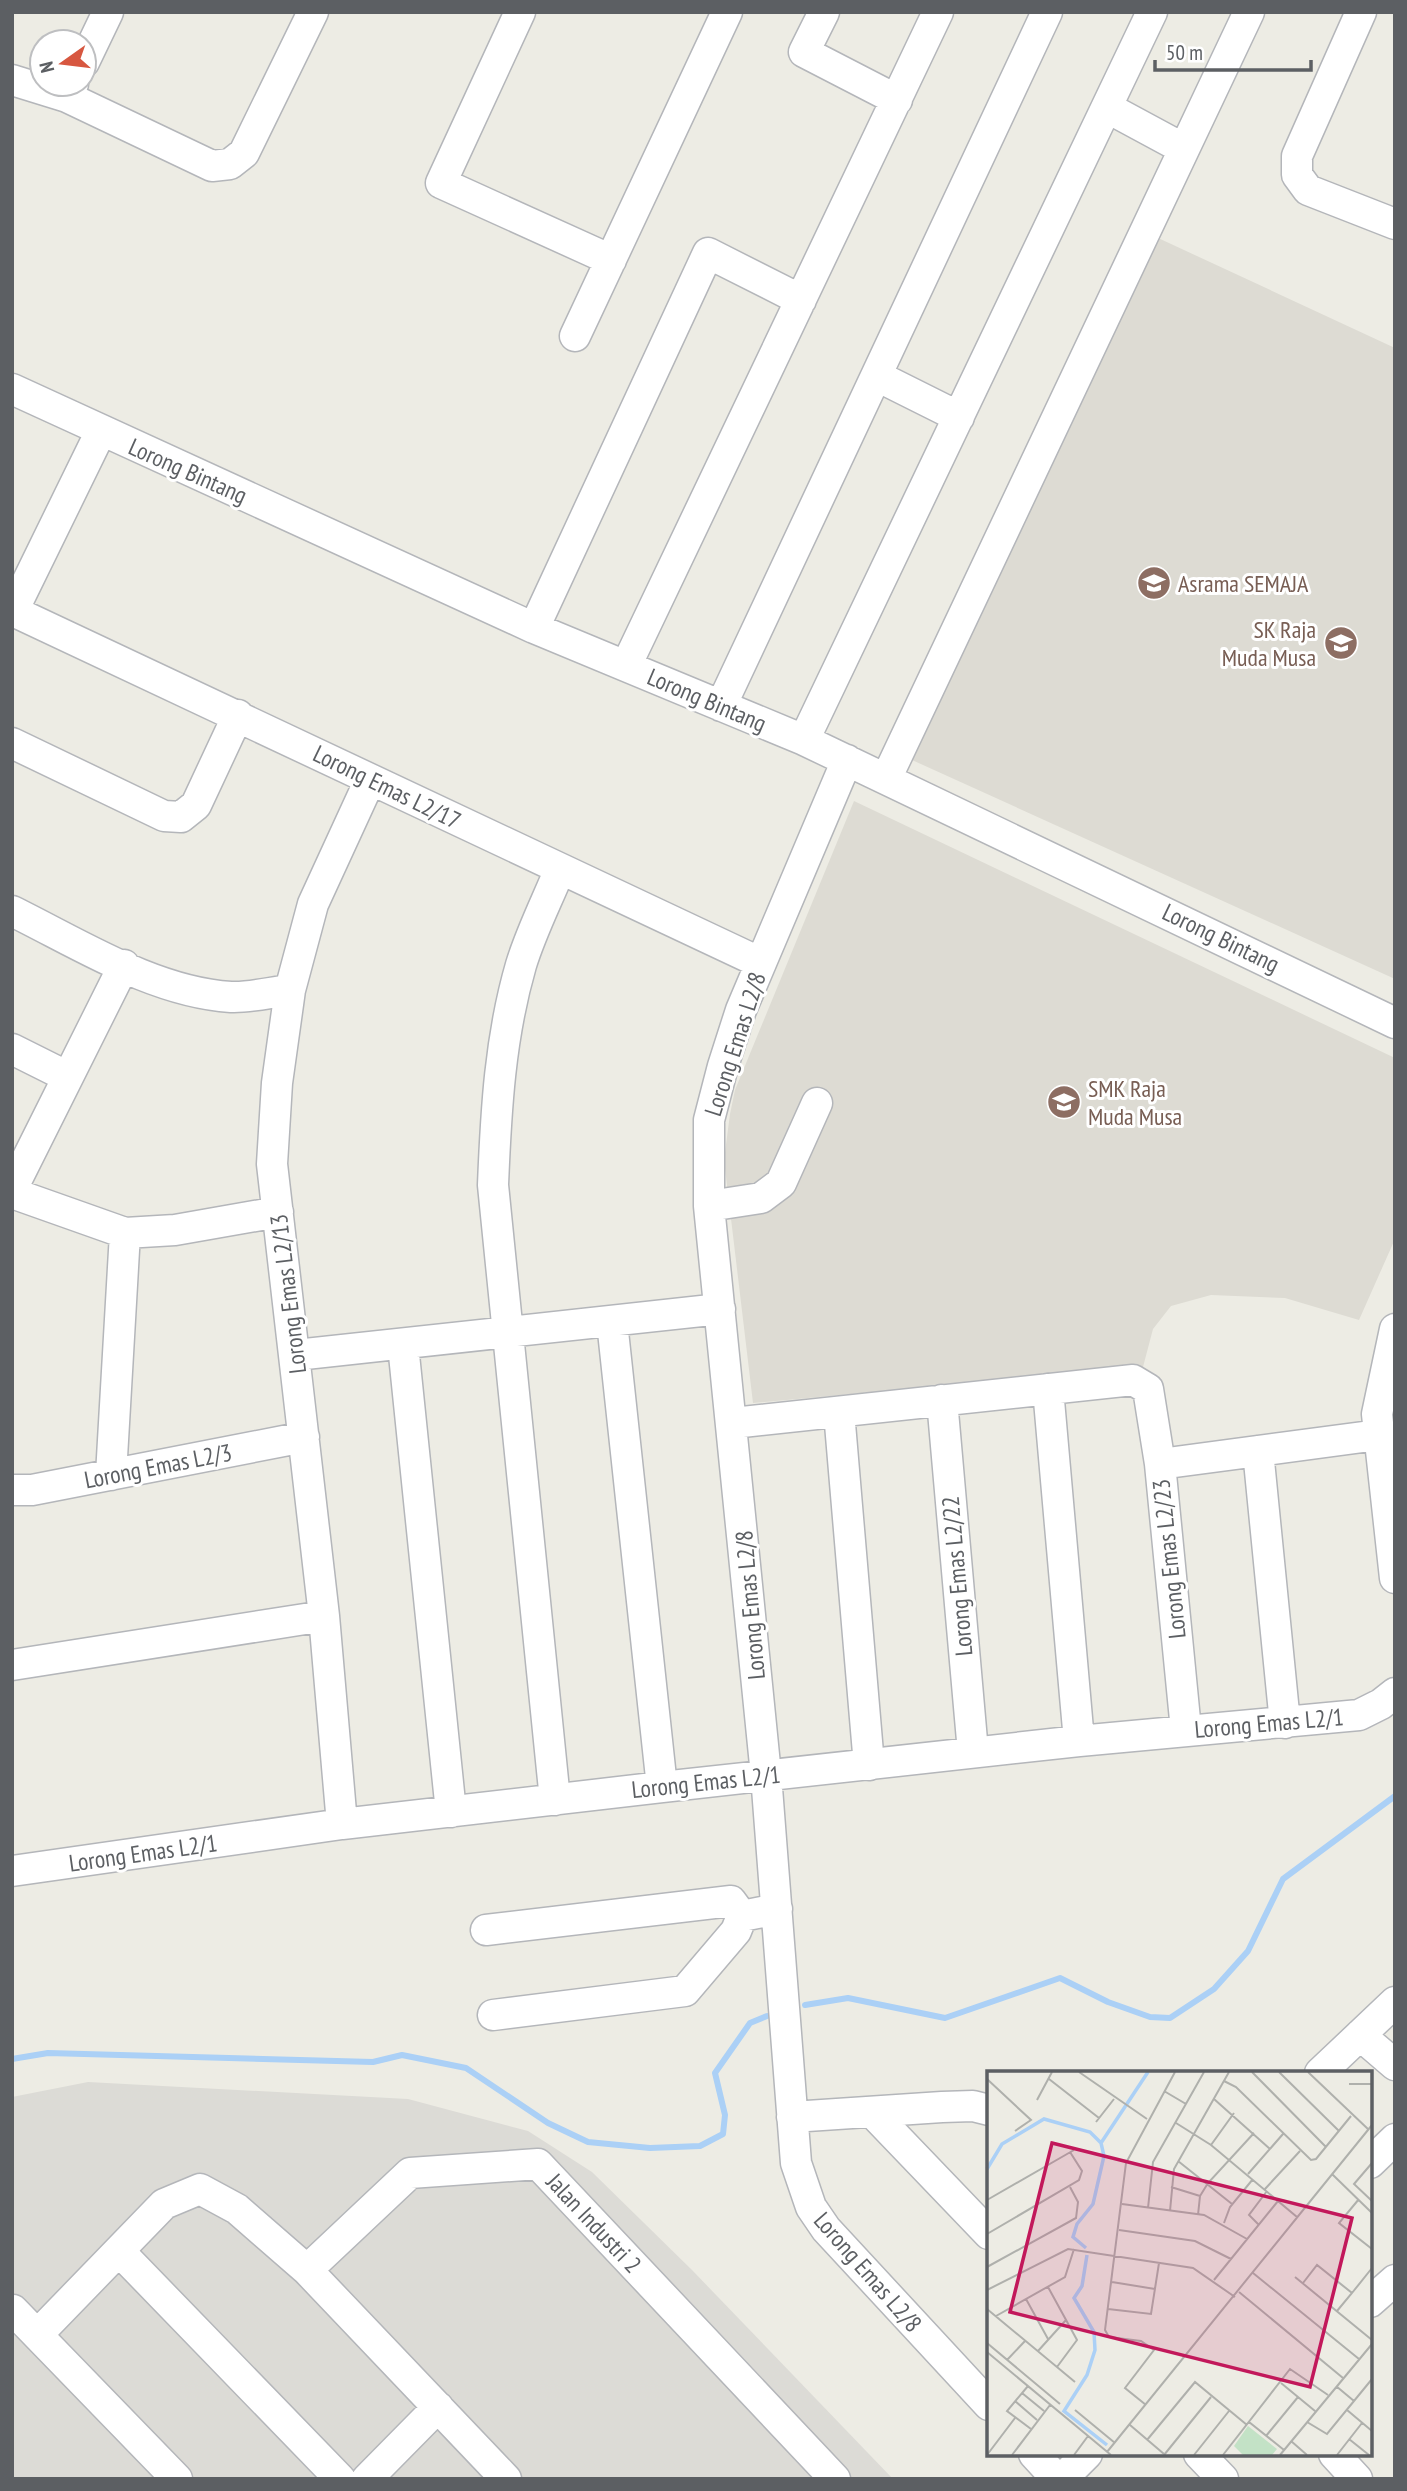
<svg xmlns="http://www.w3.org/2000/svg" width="1407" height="2491" font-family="'PT Sans Narrow',sans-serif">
	<rect width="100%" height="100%" fill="#edece4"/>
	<path fill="#dcdbd6" d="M88 2082 408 2099 528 2131 592 2172 692 2270 893 2479H12V2097Z"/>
	<path fill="#dddbd3" d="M1156 237 1395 348V979L912 760Z
		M854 801 1395 1058V1239L1359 1320 1285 1298 1211 1295 1171 1306 1153 1329 1143 1367 753 1403 724 1160 730 1114 735 1090Z"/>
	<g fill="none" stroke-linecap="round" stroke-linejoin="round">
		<path stroke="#abd0f6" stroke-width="6" d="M805 2005 848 1998 945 2018 1060 1978 1108 2002 1150 2017 1170 2018 1214 1989 1248 1951 1283 1879 1395 1796
			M12 2059 48 2053 373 2062 402 2055 466 2068 548 2123 588 2142 650 2148 700 2146 723 2134 725 2115 715 2073 750 2023 767 2016"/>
		<g stroke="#b4b6ba" stroke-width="33">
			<path id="minor" d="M520 12 441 183 611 260
				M824 12 804 52 897 100
				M1361 12 1297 156V175L1308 190 1395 224
				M84 62 108 12
				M12 80 67 97 73 84
				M67 97 212 166 230 164 244 153 313 12
				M1108 108 1184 149
				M575 336 727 12
				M877 376 959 417
				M12 389 534 628 804 740 1395 1023
				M13 611 761 963
				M12 613 101 431
				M534 628 708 253 801 300
				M626 666 938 12
				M721 706 1047 12
				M804 740 1152 12
				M12 743 164 816 181 817 196 805 238 715
				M847 760 741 1010 723 1066 709 1120V1206L766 1775 796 2163 811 2207 826 2229 989 2405
				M886 779 1249 12
				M12 911C81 945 154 992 231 997 250 998 271 992 290 990
				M12 1049 68 1077
				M12 1189 124 965
				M12 1193 125 1233 175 1230 278 1212
				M709 1206 761 1198 781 1183 817 1103
				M612 1322 662 1787
				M1395 1329 1377 1414 1395 1578
				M403 1345 451 1812
				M296 1355 720 1309
				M1048 1389 1079 1741
				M942 1400 973 1752
				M839 1412 869 1765
				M733 1423 1133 1380 1148 1389 1160 1464 1186 1730
				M1258 1451 1285 1723
				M1160 1464 1378 1435
				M111 1475 125 1233
				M12 1490H32L304 1437
				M12 1665 324 1616
				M555 1800 493 1185C496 1110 500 1037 521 965 531 932 547 901 560 869
				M342 1824 324 1616 272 1164 277 1083 290 990 313 904 370 780
				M12 1871 342 1824 662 1787 1079 1741 1359 1715 1381 1704 1395 1693
				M486 1930 731 1901 742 1916
				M493 2015 685 1991 736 1931 742 1916 777 1909
				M1360 2035 1395 2065
				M1320 2073 1395 2002
				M872 2112 989 2234
				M792 2117 942 2107 973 2106 989 2110
				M1370 2163 1395 2139
				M119 2251 340 2479
				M307 2270 410 2173 538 2164 835 2479
				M1370 2302 1395 2280
				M13 2310 177 2479
				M38 2334 164 2204 200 2189 237 2209 307 2270 506 2479
				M1034 2454 1057 2479
				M1199 2454 1223 2479
				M1334 2454 1357 2479
				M367 2479 438 2407
				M1062 2479 1087 2454"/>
		</g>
		<use href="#minor" stroke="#fff" stroke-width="30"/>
	</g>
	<defs>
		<g id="school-disc" transform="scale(1.75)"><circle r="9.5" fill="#8d6e63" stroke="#fff"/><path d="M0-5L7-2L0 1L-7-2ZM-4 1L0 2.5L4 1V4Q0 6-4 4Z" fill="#fff"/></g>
	</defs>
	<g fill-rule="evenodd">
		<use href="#school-disc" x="1154" y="583"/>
		<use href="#school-disc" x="1341" y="643"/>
		<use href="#school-disc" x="1064" y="1102"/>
	</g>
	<g text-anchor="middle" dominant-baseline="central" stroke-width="6" stroke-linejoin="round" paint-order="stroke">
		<g font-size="24" fill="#5c5f63" stroke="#fff">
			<text transform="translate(188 471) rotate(24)">Lorong Bintang</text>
			<text transform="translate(707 700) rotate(23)">Lorong Bintang</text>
			<text transform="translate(387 787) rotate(26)">Lorong Emas L2/17</text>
			<text transform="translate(1221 938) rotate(26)">Lorong Bintang</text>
			<text transform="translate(735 1044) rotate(-72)">Lorong Emas L2/8</text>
			<text transform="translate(288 1294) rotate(-97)">Lorong Emas L2/13</text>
			<text transform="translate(158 1466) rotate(-11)">Lorong Emas L2/3</text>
			<text transform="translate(1169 1559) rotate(-96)">Lorong Emas L2/23</text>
			<text transform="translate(957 1576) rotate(-95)">Lorong Emas L2/22</text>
			<text transform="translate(750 1605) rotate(-95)">Lorong Emas L2/8</text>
			<text transform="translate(1269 1723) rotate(-5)">Lorong Emas L2/1</text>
			<text transform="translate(706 1782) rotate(-6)">Lorong Emas L2/1</text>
			<text transform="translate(143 1853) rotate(-8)">Lorong Emas L2/1</text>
			<text transform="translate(594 2223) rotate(47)">Jalan Industri 2</text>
			<text transform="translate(868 2272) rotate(49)">Lorong Emas L2/8</text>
		</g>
		<g font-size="24" fill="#785e54" stroke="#fff" text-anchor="start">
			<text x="1178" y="583">Asrama SEMAJA</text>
			<text x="1316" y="629" text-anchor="end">SK Raja<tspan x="1316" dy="28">Muda Musa</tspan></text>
			<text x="1088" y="1088">SMK Raja<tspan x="1088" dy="28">Muda Musa</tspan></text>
		</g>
	</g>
	<g transform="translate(987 2071)">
		<rect width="385" height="385" fill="#edece4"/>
		<path d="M261 355 290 378 285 384H256L247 375Z" fill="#c3e2c6"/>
		<path fill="none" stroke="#abd0f6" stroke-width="3.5" d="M114 72 161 1M0 98 15 73 57 48 103 61 114 72 117 85 106 133 90 153 86 166 99 177M100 184 95 215 87 227 107 261 108 279 100 304 77 340 120 374"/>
		<path fill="none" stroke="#afb0ac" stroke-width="2" d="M92 1 160 48M265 1 339 76M292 1 352 60M321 1 382 59M0 8 44 49 28 60M62 8 112 47M237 10 249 16 324 89 329 88 364 45M362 13H385M177 20 199 33M227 28 283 78M50 29 65 1M109 51 127 28M189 52 224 74 310 146M224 74 247 42M191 90 245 133M385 92 367 113 385 130M261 103 296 63M345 103 385 142M184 116 213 125M278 118 313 80M372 128 352 152 385 178M0 129 87 79M135 133 217 144 260 168M161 137 166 91 217 1M183 140 187 98 242 1M211 144 213 125 221 112 267 62M237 152 243 136 266 108M272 154 262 144 280 120M132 159 208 170 244 188M0 163 92 109 95 100 83 81M0 196 89 147 91 131 83 116M266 202 372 288M308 206 385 269M227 209 291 130M125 211 168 218M316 212 330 194 365 222 350 240M61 216 90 269 70 296M0 219 81 178 206 197 248 226M252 221 356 307M365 222 385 197M39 228 61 268M0 238 88 311M121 238 164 243 172 192M9 245 78 206 87 178M0 272 73 333M51 280 79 249M0 281 124 384M20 289 38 270M294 312 328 340M41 315 20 340 44 358M349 315 367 330M35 322 57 340M28 330 50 349M159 334 138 317 167 279 154 270 122 266 118 259 139 92 188 1M88 339 128 372M360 339 385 360M262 351 297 379M320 351 340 363 385 308M143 354 177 383M279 365 311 326M362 368 382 384M160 369 208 311 260 354M304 370 320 384M120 381 385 54M0 384 28 347M25 384 63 334M87 384 101 365M177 384 224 326M207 384 242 340M236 384 303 298 341 324M293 384 385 273M350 384 375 352"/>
		<path fill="#c2185b" fill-opacity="0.15" stroke="#c2185b" stroke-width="3.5" d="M65 72 365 147 323 316 23 241Z"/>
		<rect width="385" height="385" fill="none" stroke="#5c5f63" stroke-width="3.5"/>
	</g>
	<rect width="1407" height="2491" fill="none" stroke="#5c5f63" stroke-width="28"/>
	<g transform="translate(63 63) rotate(256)"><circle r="33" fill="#ffffff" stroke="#bebfc1" stroke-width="2"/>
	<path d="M0-5L12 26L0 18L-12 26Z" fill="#d75740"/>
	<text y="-10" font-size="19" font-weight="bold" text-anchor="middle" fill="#5c5f63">N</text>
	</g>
	<path d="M1155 60v10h156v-10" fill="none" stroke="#5c5f63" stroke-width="3.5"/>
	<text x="1166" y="60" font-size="21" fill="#5c5f63" stroke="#ffffff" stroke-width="5" paint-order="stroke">50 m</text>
</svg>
